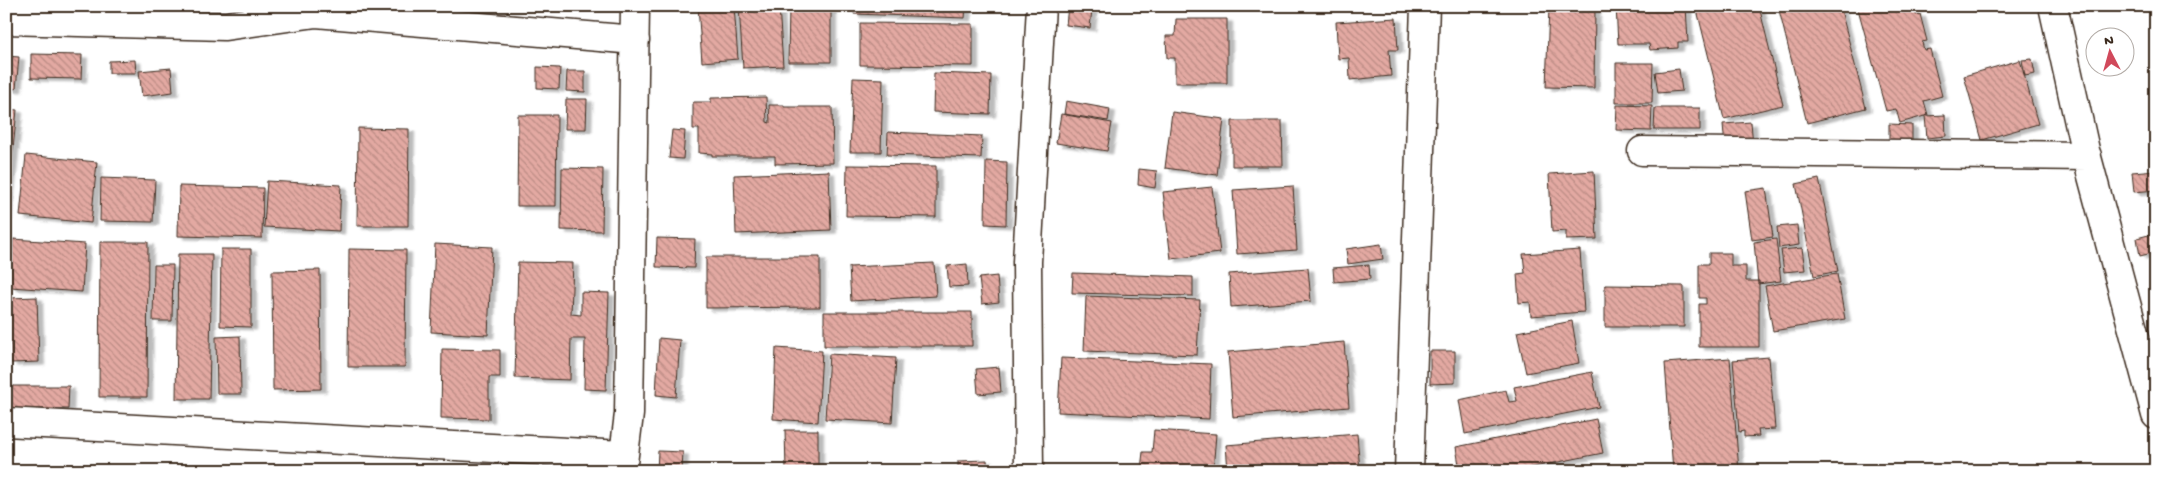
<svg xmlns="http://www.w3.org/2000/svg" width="2162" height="477" font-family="'Gochi Hand',sans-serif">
	<defs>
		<pattern id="building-back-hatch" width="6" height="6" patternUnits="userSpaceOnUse" patternTransform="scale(1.25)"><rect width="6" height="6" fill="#e3a9a2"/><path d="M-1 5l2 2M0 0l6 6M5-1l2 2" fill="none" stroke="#b98a83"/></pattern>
		<filter id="shadow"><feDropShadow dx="5.5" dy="3" stdDeviation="1" flood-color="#0004"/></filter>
	</defs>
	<rect width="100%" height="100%" fill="#fff"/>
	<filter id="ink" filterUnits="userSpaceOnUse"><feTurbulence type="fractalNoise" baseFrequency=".02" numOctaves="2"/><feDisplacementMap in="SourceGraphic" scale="10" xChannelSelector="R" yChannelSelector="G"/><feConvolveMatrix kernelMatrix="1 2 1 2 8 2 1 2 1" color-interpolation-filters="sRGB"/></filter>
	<g filter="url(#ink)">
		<path fill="url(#building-back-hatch)" stroke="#3b2a1e" filter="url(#shadow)" d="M698 6H734L738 59 702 62Z
			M739 6H779L783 66 743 68Z
			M789 6H831V62H788Z
			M854 6H966L965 18 854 14Z
			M1068 6 1092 9 1090 28 1066 25Z
			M1616 6H1686L1688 42H1678V48L1650 50 1649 44H1618Z
			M1696 6H1759L1783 105 1724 119Z
			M1778 6H1840L1866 108 1807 123Z
			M1867 6H1913L1916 15 1920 14 1927 41 1922 42 1924 50 1930 49 1942 96 1924 101 1928 115 1900 123 1896 109 1886 111 1858 9Z
			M1549 7 1595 8 1594 88 1546 87Z
			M1396 18 1398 50H1389L1391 76 1350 80 1349 58 1338 59 1336 22Z
			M1176 19H1227V83H1175V58H1167L1166 36H1175Z
			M860 23 973 24V66L860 65Z
			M31 54 82 55 81 79 31 78Z
			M6 56 19 57 16 89 6 88Z
			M2032 59 2035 74 2025 76 2022 60Z
			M135 60 136 73H109V61Z
			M2020 60 2038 124 1982 140 1964 76Z
			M1616 63H1653L1652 103H1616Z
			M537 67 560 68 559 89 537 88Z
			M171 68 173 92 142 96 139 71Z
			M1679 69 1682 91 1658 93 1655 72Z
			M567 71H585V92L566 91Z
			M934 73 991 75 990 114 933 112Z
			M853 78 883 79 881 152H850Z
			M766 97 767 122 770 123 769 105H784V107H832L833 163 775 164V156H712V154L699 153V129H693V102H711V98Z
			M566 99H587L586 129H565Z
			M1066 101 1110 109 1108 121 1064 114Z
			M1617 105 1652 106 1651 131 1616 130Z
			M1655 108H1700V130H1654Z
			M6 109 17 110 6 217Z
			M1172 112 1224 119 1217 175 1165 168Z
			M1061 114 1112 123 1107 151 1056 143Z
			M518 115H557L556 206H517Z
			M1945 115 1946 136 1927 138 1925 116Z
			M1232 121H1282L1283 166H1232Z
			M1751 122 1753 145 1725 147 1723 124Z
			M1889 124 1912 125V143H1889Z
			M358 128 409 129 408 226H357Z
			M672 130 685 131 683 159 669 158Z
			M888 132 982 136 981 158 887 155Z
			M26 155 97 162 91 223 20 216Z
			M986 161 1007 162 1006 225 985 224Z
			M847 165 936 166V217L846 216Z
			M562 168 603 169 602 231 561 230Z
			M1139 169 1157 171 1155 188 1138 185Z
			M2156 170V190L2134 192 2132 172Z
			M829 171 831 230 736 234 734 175Z
			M1594 171 1597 239 1566 240V231L1552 232 1549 174Z
			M101 178 155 180 153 222 100 221Z
			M1819 179 1838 271 1814 276 1796 184Z
			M267 181 341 185 339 231 264 227Z
			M179 186 263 188 262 238 178 236Z
			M1293 186 1297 250 1237 254 1233 190Z
			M1212 187 1220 253 1171 259 1163 192Z
			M1766 188 1773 237 1752 240 1745 191Z
			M1797 225 1799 245 1779 248 1777 227Z
			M2156 233V252L2140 256 2137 238Z
			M657 238 695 239 694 268 656 267Z
			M13 239 85 244 82 292 10 287Z
			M1776 239 1781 281 1758 284 1754 242Z
			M100 242H148L147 397H99Z
			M435 244 492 247 488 335 431 332Z
			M1381 244 1383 259 1348 264 1346 249Z
			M1802 248 1805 270 1784 272 1781 250Z
			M221 249H251V327L220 326Z
			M349 249 406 250 405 367H348Z
			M1580 250 1584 312 1531 316 1530 302 1519 303 1517 274 1525 273 1523 254Z
			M1709 253H1731V266H1746V281H1759V347H1699V304H1706V298H1699V264H1709Z
			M178 254H212L209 399H176Z
			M706 257H820V307L706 308Z
			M518 262 573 263 571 314 581 315V292L609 293 606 390 584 389 585 339H571L570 380 515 378Z
			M934 263 936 296 851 301 849 267Z
			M967 264 968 286 949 287 947 266Z
			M154 265H173L172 321H153Z
			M1369 265 1370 279 1334 282 1333 268Z
			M1308 268 1311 301 1231 307 1229 274Z
			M320 270 321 389 273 390 272 271Z
			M1073 273 1193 277V296L1072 293Z
			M1837 274 1845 319 1773 331 1765 286Z
			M997 276 999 302 982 304 979 278Z
			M1605 285 1684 286V327H1605Z
			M1086 296 1200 300 1197 355 1084 351Z
			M37 297 39 362 11 363 9 298Z
			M824 312H972V346H824Z
			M1572 321 1579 363 1526 373 1517 332Z
			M240 336 241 394H217L216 337Z
			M659 338 680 340 676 397 656 395Z
			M1344 342 1349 407 1233 417 1228 352Z
			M776 348 822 351 818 422 773 419Z
			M442 349 500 350V377H489V419L441 418Z
			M1430 351H1455V383L1430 384Z
			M829 354 896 358 892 423 825 419Z
			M1769 357 1775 429 1758 430 1759 436 1744 437V431L1739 432 1733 360Z
			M1061 358 1211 364 1209 419 1058 412Z
			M1730 358 1739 471H1673L1665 363Z
			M999 367 1001 392 978 394 976 369Z
			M1592 372 1599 407 1465 434 1459 400 1506 390 1509 402 1517 401 1514 387Z
			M6 386H69L68 409H6Z
			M1596 419 1603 453 1514 471H1460L1456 447Z
			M785 430H818V471H786Z
			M1154 430 1216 434 1213 471 1141 469 1143 452H1152Z
			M1357 434 1360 471H1228L1226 445Z
			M658 451 683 452 682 471H657Z
			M987 460 988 471H958V461Z"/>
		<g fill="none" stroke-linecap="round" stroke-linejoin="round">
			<g stroke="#3b2a1e" stroke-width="31">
				<path id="street" d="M2053 6 2085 150 2156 415
					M6 20 225 26 316 13 635 40
					M1642 151 2087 156
					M6 422 623 455
					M622 471 629 414 635 6
					M1029 471 1027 262 1041 6
					M1409 471 1425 6"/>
			</g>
			<use href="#street" stroke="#fff" stroke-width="28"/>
		</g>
	</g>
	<rect width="2162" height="477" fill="none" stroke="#fff" stroke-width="25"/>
	<rect x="12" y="12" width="2137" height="452" fill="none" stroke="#3b2a1e" stroke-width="2" filter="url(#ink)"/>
	<g transform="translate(2110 52) rotate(354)"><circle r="24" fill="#ffffff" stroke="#b1aaa5"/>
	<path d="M0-4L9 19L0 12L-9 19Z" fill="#d1495b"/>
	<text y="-8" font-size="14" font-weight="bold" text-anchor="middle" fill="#3b2a1e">N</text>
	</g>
</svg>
